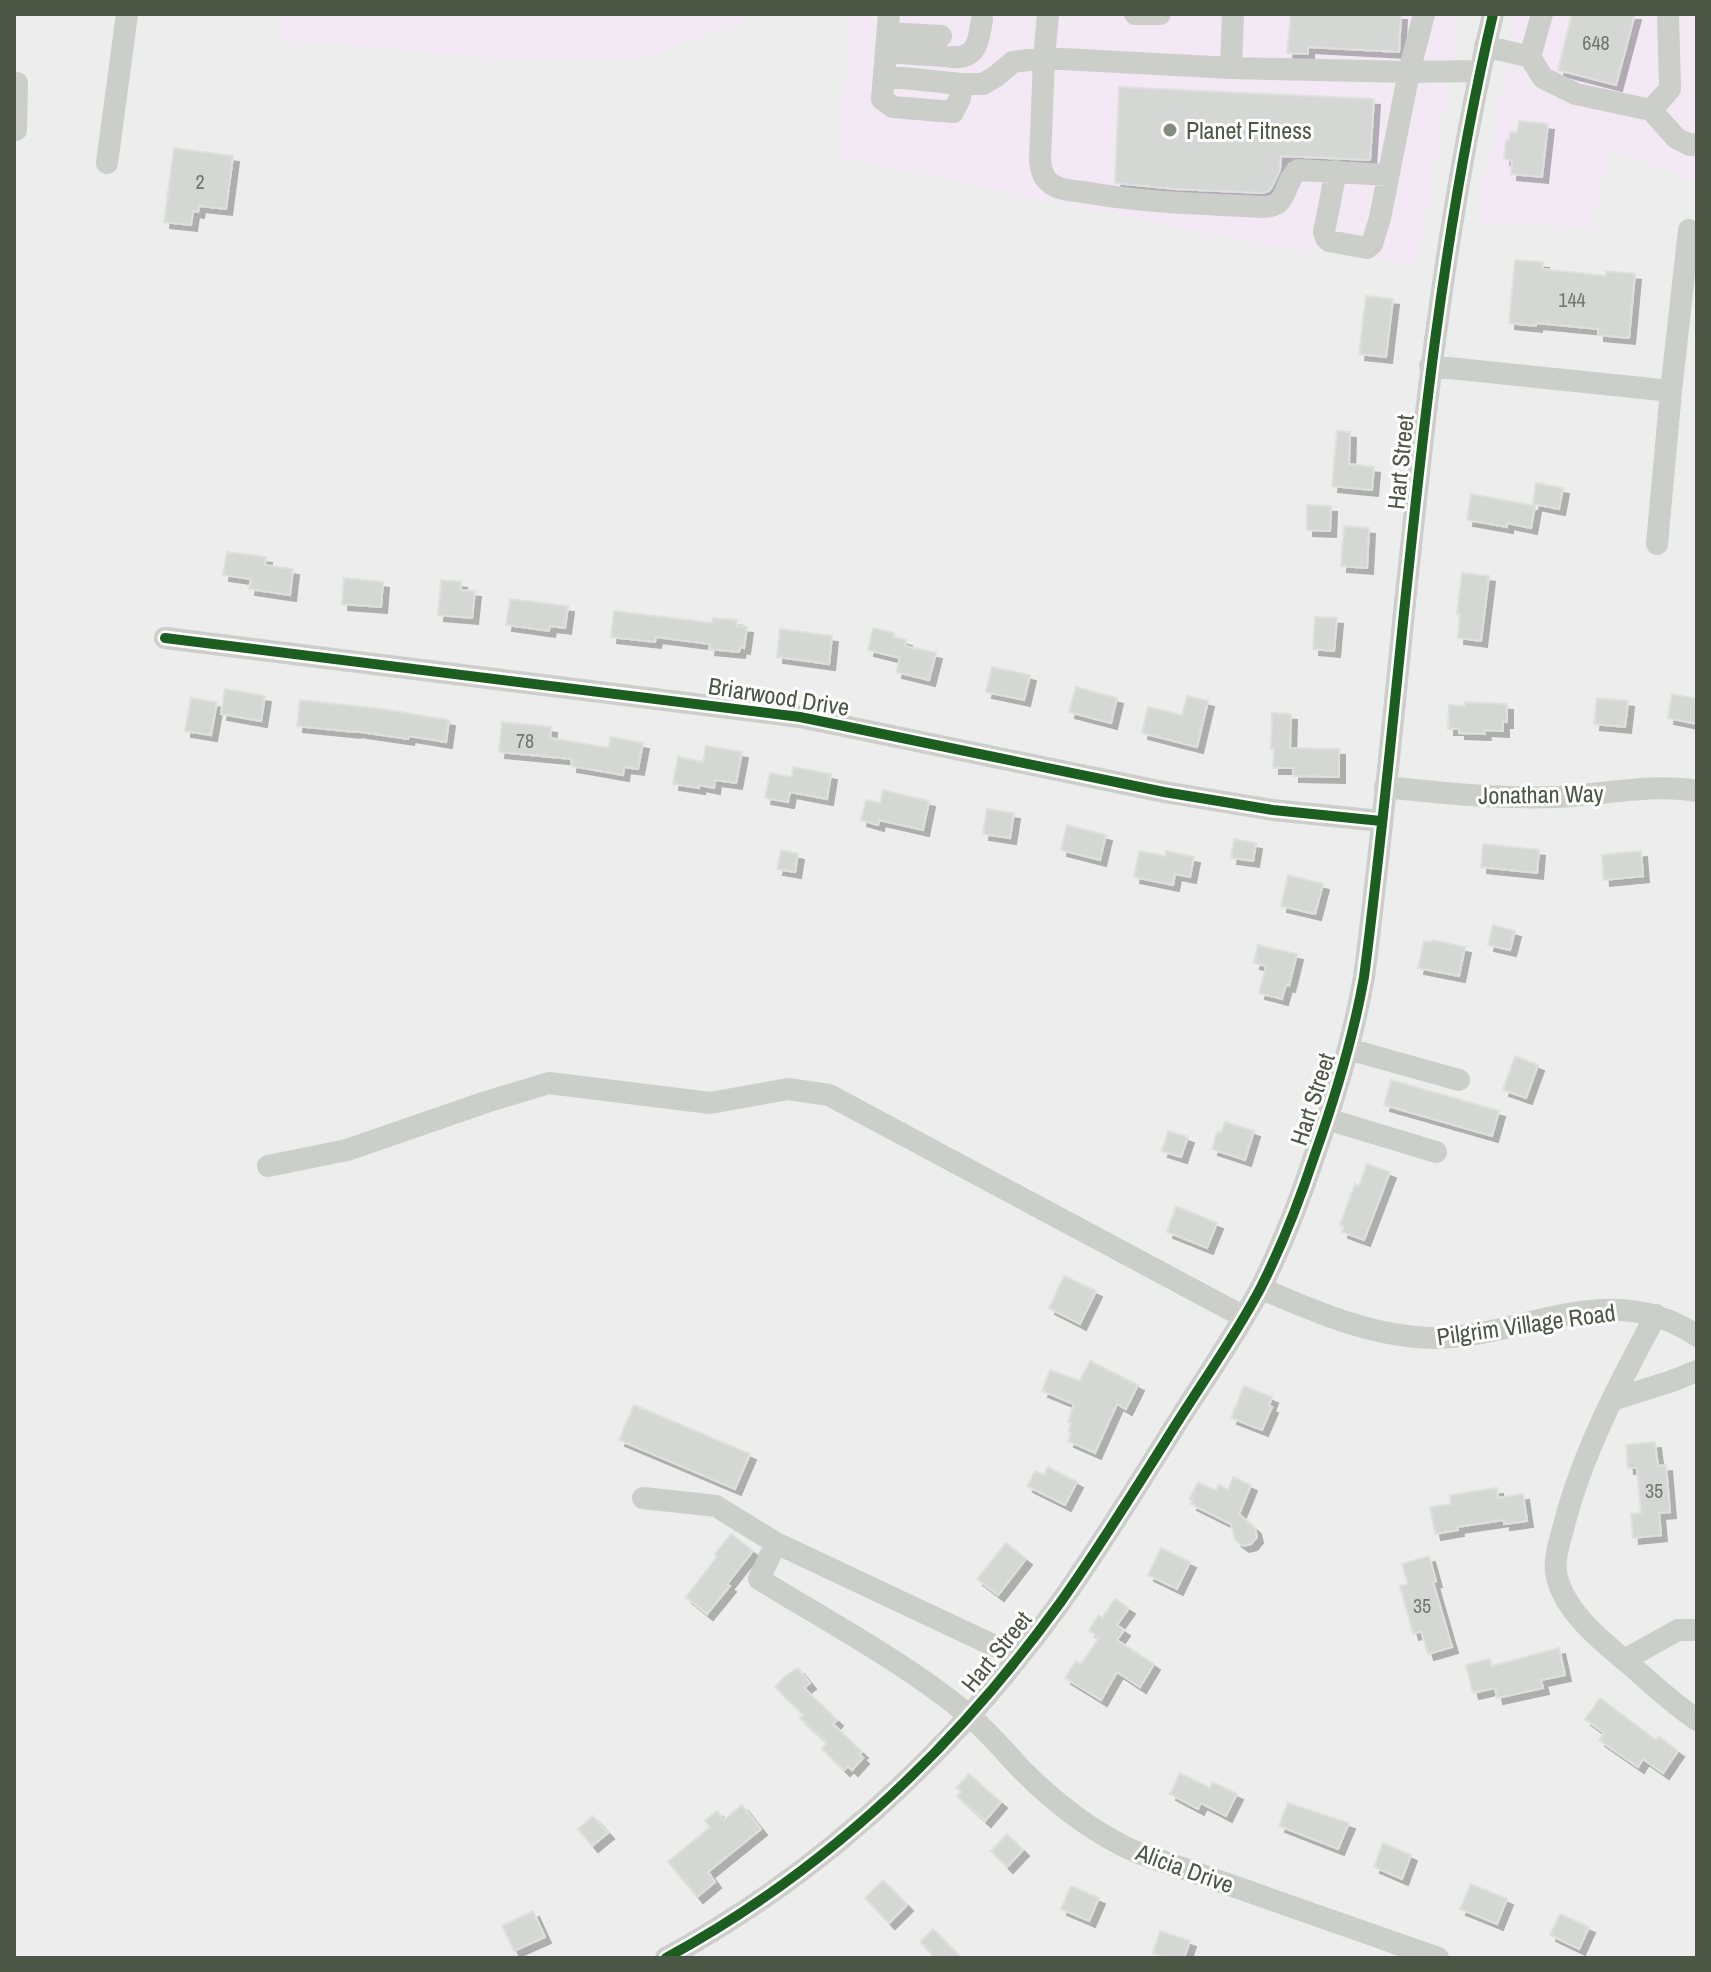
<svg xmlns="http://www.w3.org/2000/svg" width="1711" height="1972" font-family="'Archivo Narrow',sans-serif">
	<defs>
		<filter id="shadow"><feDropShadow dx="6" dy="6" stdDeviation="0" flood-color="#0004"/></filter>
	</defs>
	<rect width="100%" height="100%" fill="#ededed"/>
	<path fill="#f2e9f4" d="M283 14H750V17L650 57 538 61 280 40Z
		M850 14H1461L1417 266 1232 238 839 157Z
		M1518 14H1697V184L1609 148 1593 227 1475 222Z"/>
	<path fill="#d5d7d5" stroke="#dfe0de" stroke-width="2" filter="url(#shadow)" d="M1291 14H1401L1399 52 1308 47V54L1287 53Z
		M1572 14H1635L1616 85 1558 70Z
		M1119 87 1374 99 1370 160 1281 156 1280 170 1272 187 1269 191 1263 193 1175 189 1115 183Z
		M1519 121 1548 124 1542 177 1511 174 1512 160 1504 159 1506 140H1509L1510 132 1517 133Z
		M174 148 233 156 226 209 199 206 198 212 193 211 191 225 164 222Z
		M1515 260 1543 262 1542 269 1606 276V271L1635 274 1629 338 1598 335V329L1536 323V326L1509 323Z
		M1366 296 1393 299 1386 357 1359 354Z
		M1337 431 1350 432 1349 464 1374 467 1372 490 1332 486Z
		M1536 483 1563 488 1559 509 1533 504Z
		M1471 494 1535 506 1531 528 1507 523V527L1467 520Z
		M1307 505 1331 506 1330 531 1307 530Z
		M1344 526 1369 528 1367 568 1341 566Z
		M227 552 266 557 265 565 293 569 290 595 249 589 251 579 223 575Z
		M1462 573 1489 576 1481 641 1458 638 1460 614H1457Z
		M344 578 383 582 381 607 342 604Z
		M441 580 461 582V590L475 591 472 618 438 615Z
		M510 599 568 606 565 628 550 626 549 631 506 625Z
		M614 611 712 623 713 618 737 620 736 626 747 627 744 648 740 647 739 652 709 649 710 644 656 637 655 642 611 637Z
		M1315 617 1337 618 1334 651 1313 649Z
		M873 628 894 633V637L906 640 905 646 936 653 929 680 896 672 900 658 868 650Z
		M780 629 832 636 829 664 777 657Z
		M992 667 1030 675 1024 700 986 692Z
		M1076 687 1117 698 1111 723 1069 712Z
		M225 689 265 696 261 721 221 714Z
		M1672 694 1697 699V724L1668 718Z
		M1187 696 1208 701 1197 747 1142 733 1148 707 1182 715Z
		M191 698 217 702 211 735 185 731Z
		M1597 698 1628 701 1625 727 1594 724Z
		M300 700 382 709 449 720 446 742 409 736 408 739 354 731V732L297 726Z
		M1465 702 1507 704V722H1503V731L1484 730 1485 734 1459 733V729H1448L1449 705 1465 706Z
		M1272 713 1291 714 1290 748 1339 749V777L1293 776V768H1273L1274 749H1271Z
		M502 722 551 727 550 738 609 748 610 737 643 743 638 769 624 767 623 775 571 766 572 759 499 752Z
		M706 746 742 752 736 783 715 780 714 788 699 785V788L673 784 678 757 703 762Z
		M793 767 831 774 827 799 790 792 788 802 765 798 770 773 792 777Z
		M883 790 929 801 923 830 879 820 878 825 861 820 866 800 880 803Z
		M987 809 1014 813 1010 838 983 834Z
		M1067 825 1106 835 1100 860 1061 850Z
		M1234 839 1256 843 1253 861 1231 858Z
		M1483 844 1539 850 1537 873 1481 867Z
		M781 850 798 854 795 872 777 869Z
		M1139 851 1166 856V851L1194 857 1190 877 1175 874 1173 885 1134 877Z
		M1641 851 1643 876 1604 880 1602 855Z
		M1288 875 1323 884 1315 914 1281 906Z
		M1493 925 1515 931 1510 950 1488 945Z
		M1433 940 1465 947 1459 976 1418 968 1424 941 1432 942Z
		M1258 945 1297 954 1289 986 1286 985 1282 999 1259 993 1266 966 1254 963Z
		M1515 1056 1538 1065 1526 1098 1503 1090Z
		M1391 1080 1499 1111 1492 1136 1384 1105Z
		M1225 1122 1254 1131 1245 1160 1212 1149 1217 1132 1221 1133Z
		M1168 1131 1188 1137 1181 1157 1162 1151Z
		M1367 1164 1390 1172 1364 1240 1342 1232 1344 1226 1340 1225 1355 1184 1359 1186Z
		M1176 1206 1217 1223 1207 1248 1167 1232Z
		M1064 1276 1096 1291 1080 1324 1049 1308Z
		M1090 1361 1138 1385 1126 1409 1117 1404 1095 1453 1068 1441 1071 1433 1068 1431 1071 1423 1068 1422 1074 1404 1042 1391 1050 1370 1080 1381Z
		M1244 1386 1272 1397 1269 1406 1272 1407 1262 1430 1231 1418Z
		M634 1405 750 1454 735 1489 619 1440Z
		M1655 1442 1658 1466 1666 1465 1670 1512 1659 1513 1661 1535 1633 1538 1631 1514 1641 1513 1637 1468H1628L1626 1445Z
		M1048 1467 1077 1482 1065 1505 1027 1486 1035 1471 1044 1475Z
		M1233 1477 1251 1485 1239 1514 1255 1528 1257 1537 1251 1544 1243 1546 1235 1540 1231 1524 1191 1504 1193 1501 1189 1499 1198 1482 1216 1491 1219 1485 1228 1490Z
		M1497 1488 1498 1498 1523 1494 1527 1521 1504 1524V1520L1457 1527 1458 1530 1435 1534 1430 1507 1451 1504 1450 1495Z
		M731 1534 753 1551 727 1584 730 1586 707 1614 686 1597 717 1557 715 1554Z
		M1006 1543 1026 1559 998 1595 977 1579Z
		M1161 1548 1190 1562 1177 1589 1148 1575Z
		M1429 1556 1436 1581 1433 1582 1452 1647 1428 1654 1421 1631 1413 1634 1400 1586 1408 1584 1402 1564Z
		M1115 1599 1129 1608 1117 1625 1124 1630 1117 1640 1154 1664 1140 1687 1117 1672 1101 1700 1065 1678 1076 1661 1081 1664 1099 1638 1089 1630 1099 1615 1102 1618Z
		M1559 1648 1565 1675 1541 1680 1543 1688 1497 1698 1495 1688 1473 1693 1466 1665 1490 1659 1492 1666Z
		M798 1668 810 1683 804 1688 837 1720 833 1724 862 1752 859 1754 863 1758 852 1770 848 1766 844 1770 822 1749 827 1743 800 1718 804 1715 775 1687 785 1676Z
		M1600 1698 1656 1740 1658 1736 1678 1751 1663 1773 1643 1759 1638 1767 1599 1740 1604 1733 1585 1719Z
		M1180 1773 1210 1788 1213 1782 1237 1794 1226 1816 1201 1803 1198 1809 1170 1794Z
		M969 1774 1001 1802 985 1821 957 1796 961 1791 956 1788Z
		M1288 1803 1349 1823 1338 1849 1279 1826Z
		M742 1805 761 1829 708 1872 715 1882 697 1897 668 1862 710 1827 705 1821 717 1811 724 1820Z
		M593 1816 608 1833 592 1846 578 1829Z
		M1007 1834 1023 1850 1007 1867 991 1851Z
		M1383 1843 1411 1855 1402 1879 1374 1867Z
		M883 1880 907 1905 889 1923 865 1898Z
		M1471 1884 1507 1899 1497 1924 1460 1909Z
		M1071 1886 1099 1898 1089 1921 1061 1909Z
		M533 1911 545 1937 514 1951 502 1926Z
		M1560 1914 1589 1927 1579 1949 1550 1935Z
		M933 1929 961 1958H935L920 1942Z
		M1160 1931 1190 1941 1184 1958H1168L1153 1953Z"/>
	<g fill="none" stroke-linecap="round" stroke-linejoin="round">
		<path stroke="#cbcec9" stroke-width="22" d="M889 14 882 99 893 107 953 112 960 98 961 84H983L995 77 1013 62 1044 58 1231 68
			M1048 14 1044 58 1040 160C1041 168 1042 176 1049 182 1057 190 1073 191 1084 192 1143 203 1204 204 1264 207 1290 206 1282 183 1298 170L1388 175
			M1135 14H1160
			M1233 14 1231 68 1409 72 1480 71
			M888 33 941 36
			M1485 46 1530 57 1542 14
			M886 52 943 56
			M952 57C978 59 979 39 982 19
			M1530 57 1543 78 1576 94 1651 110 1676 138 1690 145 1697 144
			M884 76 961 84
			M1651 110 1670 89 1668 14
			M14 130H16L17 83
			M107 163 127 14
			M1336 171 1324 232 1326 238 1329 241 1367 248 1372 244 1380 218 1409 72 1424 14
			M1430 366 1671 391
			M1657 544 1671 391 1689 230
			M165 638 800 717 1164 792 1273 810 1381 821
			M1385 787C1442 793 1499 799 1556 797 1603 795 1651 783 1697 791
			M1348 1049 1459 1080
			M1327 1119 1436 1152
			M268 1166 347 1150 486 1102 549 1083 710 1103 788 1089 829 1095 1244 1317
			M1260 1288C1316 1312 1374 1338 1436 1338 1527 1336 1610 1277 1697 1336
			M1656 1315C1619 1384 1582 1453 1563 1529 1559 1544 1553 1561 1557 1577 1566 1615 1607 1645 1635 1669 1655 1687 1675 1705 1697 1720
			M1612 1400 1672 1381 1697 1371
			M643 1498 716 1506 776 1543 1018 1657
			M776 1543 759 1579C827 1621 904 1662 966 1713 986 1729 1004 1751 1022 1770 1055 1803 1093 1833 1136 1852L1438 1958
			M1624 1660 1678 1630H1697
			M666 1958C824 1872 955 1748 1060 1603 1097 1551 1131 1496 1165 1442 1196 1391 1232 1342 1260 1289 1282 1246 1299 1202 1314 1157 1335 1098 1353 1039 1364 977 1406 656 1419 331 1493 14"/>
		<g stroke="#fff" stroke-width="15">
			<path id="cycleway" d="M165 638 800 717 1164 792 1273 810 1381 821
				M666 1958C824 1872 955 1748 1060 1603 1097 1551 1131 1496 1165 1442 1196 1391 1232 1342 1260 1289 1282 1246 1299 1202 1314 1157 1335 1098 1353 1039 1364 977 1406 656 1419 331 1493 14"/>
		</g>
		<use href="#cycleway" stroke="#1b5e20" stroke-width="10"/>
	</g>
	<circle fill="#848c80" stroke="#fff" stroke-width="3" cx="1170" cy="130" r="8"/>
	<g text-anchor="middle" dominant-baseline="central" stroke-width="6" stroke-linejoin="round" paint-order="stroke">
		<g font-size="20" fill="#70786b">
			<text x="1596" y="42">648</text>
			<text x="200" y="181">2</text>
			<text x="1572" y="299">144</text>
			<text x="525" y="740">78</text>
			<text x="1654" y="1490">35</text>
			<text x="1422" y="1605">35</text>
		</g>
		<g font-size="24" fill="#4c5746" stroke="#fff" text-anchor="start">
			<text x="1186" y="130">Planet Fitness</text>
		</g>
		<g font-size="24" fill="#4c5746" stroke="#fff">
			<text transform="translate(1400 462) rotate(-84)">Hart Street</text>
			<text transform="translate(779 696) rotate(9)">Briarwood Drive</text>
			<text transform="translate(1541 794) rotate(-1)">Jonathan Way</text>
			<text transform="translate(1312 1099) rotate(-72)">Hart Street</text>
			<text transform="translate(1526 1324) rotate(-8)">Pilgrim Village Road</text>
			<text transform="translate(996 1651) rotate(-51)">Hart Street</text>
			<text transform="translate(1185 1868) rotate(20)">Alicia Drive</text>
		</g>
	</g>
	<rect width="1711" height="1972" fill="none" stroke="#4c5746" stroke-width="32"/>
</svg>
